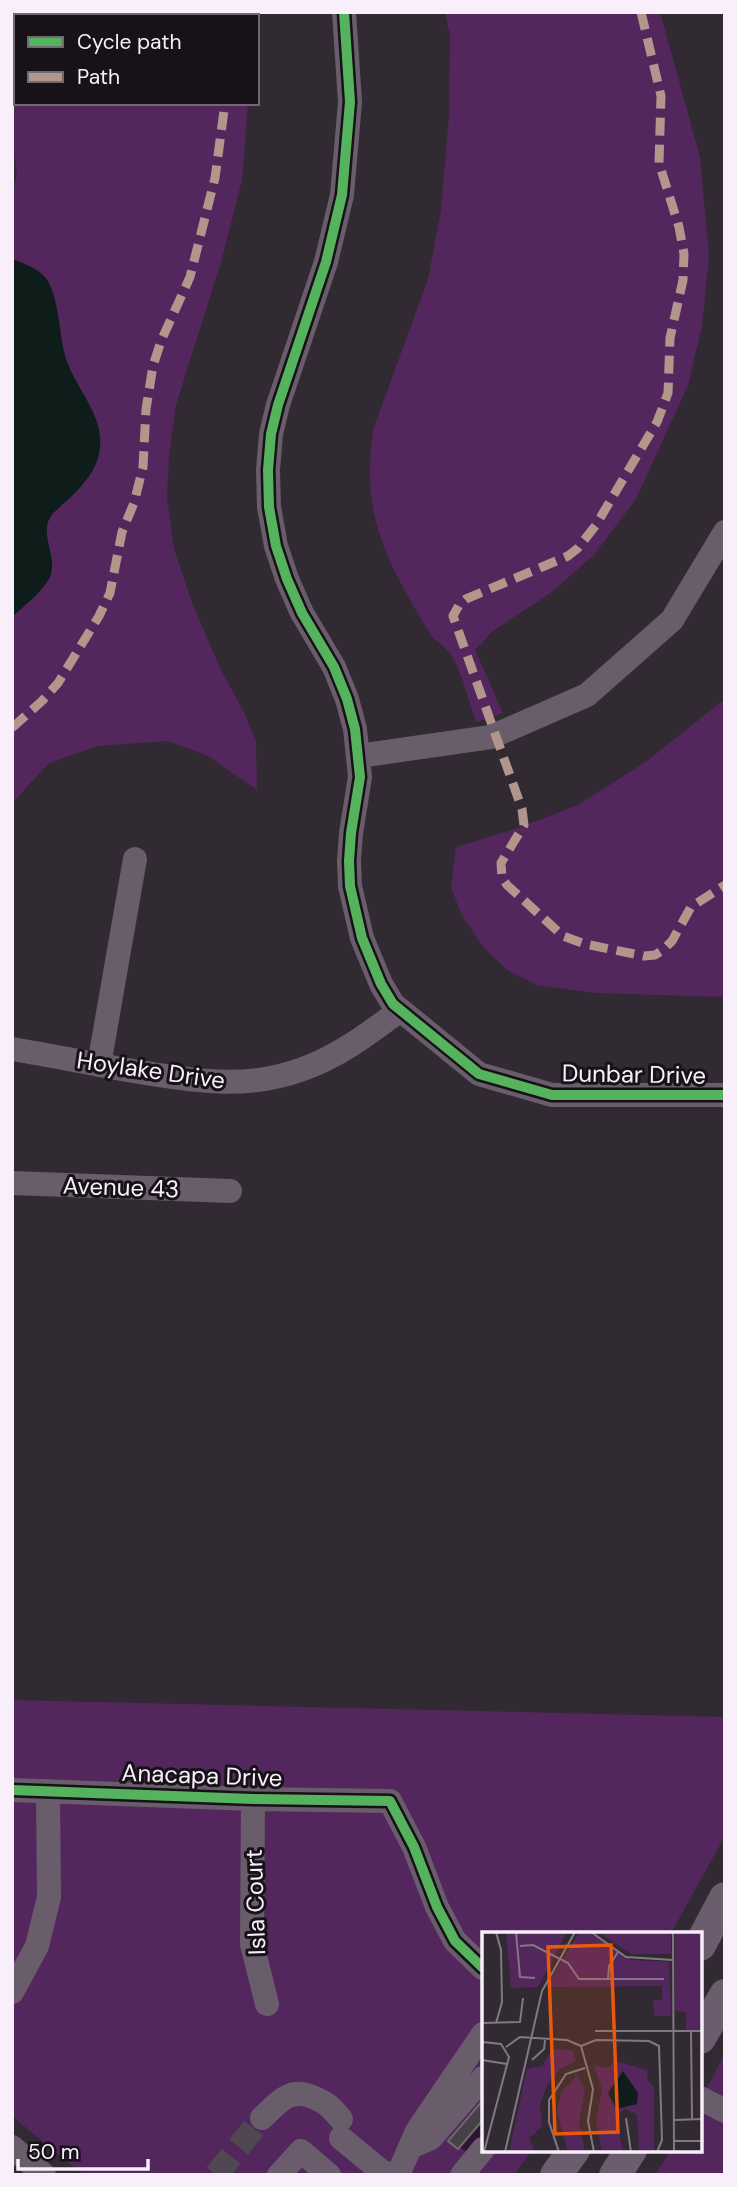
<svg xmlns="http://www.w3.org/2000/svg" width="737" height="2187" font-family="'DM Sans',sans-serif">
	<rect width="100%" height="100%" fill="#312a32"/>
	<path fill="#54265e" d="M12 12H242L243 16H16V103H248L242 180 221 262 176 405 169 456 167 498 174 549 192 603 221 670 243 710 256 742 257 790 208 756 168 741 98 746 49 763 12 803V192L17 176 12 138Z
		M445 12H660L700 157 709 256 702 327 688 385 636 499 593 556 549 594 493 631 475 650 503 713 476 722C469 701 463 676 452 656 447 647 435 642 430 633 386 561 361 517 373 430L428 279 441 210 449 115 450 35Z
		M725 699V997L594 993 537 985 507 970 484 948 462 916 451 887 456 847 516 829 578 805 647 761Z
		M12 1700 725 1717V1836L671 1933H483V2150H532L514 2175H83L12 2116Z
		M725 2053V2175H655L671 2150H700V2102Z"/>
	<path fill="#0e1d1a" d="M12 259C22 262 38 269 45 277 59 294 59 334 65 355 74 389 107 415 99 454 95 474 77 492 62 505 59 509 53 512 51 516 38 535 60 558 49 579 41 593 24 606 12 617Z"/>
	<path fill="#0007" d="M483 2103V2141L471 2155 451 2141Z"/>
	<path fill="#464047" stroke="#6e686f" stroke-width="2" d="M483 2100V2120L458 2149 448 2141Z"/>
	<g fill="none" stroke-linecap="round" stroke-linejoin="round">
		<path stroke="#4f4850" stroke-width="24" stroke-dasharray="24 12" stroke-linecap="butt" d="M216 2175 262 2118"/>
		<path stroke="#695d6b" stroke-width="24" d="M344 12 350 102 342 195 326 262 278 405 271 434 268 470 269 507 276 546 287 579 302 613 334 667 347 699 355 729 360 777 351 833 349 861 350 886 362 938 381 984 393 1004 479 1074 552 1095H725
			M359 756 491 737 587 695 672 620 725 532
			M12 1049C55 1056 97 1065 139 1072 197 1081 246 1090 303 1069 339 1056 368 1034 399 1011
			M99 1065 135 859
			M12 1183 230 1191
			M12 1790 253 1799 390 1801 414 1847 437 1907 455 1941 483 1968
			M253 1799 252 1944 267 2004
			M12 1992 37 1946 49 1897 48 1791
			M700 2098 725 2111
			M262 2118C277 2104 288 2088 310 2096 327 2103 329 2105 341 2119
			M341 2138 381 2171 391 2175
			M415 2145 431 2138 483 2078
			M12 2147 44 2175
			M279 2175 301 2151 329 2175
			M398 2175 417 2131 483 2034
			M462 2175 483 2149"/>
		<path stroke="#6b5d6e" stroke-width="32" d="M700 1945 725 1898
			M700 2038 725 1995
			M556 2175 574 2150
			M615 2175 631 2150"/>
		<path stroke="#b2968c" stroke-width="9" stroke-dasharray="18 9" stroke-linecap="butt" d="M211 12V16
			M641 12 661 96 659 163 679 227 684 254 683 280 670 338 668 393 657 422 596 525 578 548 568 556 466 599 459 605 453 616 522 809 524 825 501 863 502 878 507 885 563 936 585 944 644 956 655 955 663 950 672 941 691 907 725 885
			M12 728 42 701 58 683 99 616 110 593 122 532 134 503 143 467 146 409 153 366 161 341 190 277 215 178 225 103"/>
		<g stroke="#171118" stroke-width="15">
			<path id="cycleway" d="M344 12 350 102 342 195 326 262 278 405 271 434 268 470 269 507 276 546 287 579 302 613 334 667 347 699 355 729 360 777 351 833 349 861 350 886 362 938 381 984 393 1004 479 1074 552 1095H725
				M12 1790 253 1799 390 1801 414 1847 437 1907 455 1941 483 1968"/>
		</g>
		<use href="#cycleway" stroke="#56b35d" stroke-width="10"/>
	</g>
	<g text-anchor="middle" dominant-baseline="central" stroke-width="6" stroke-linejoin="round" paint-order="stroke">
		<g font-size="24" fill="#f8effa" stroke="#171118">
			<text transform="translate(151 1070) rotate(8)">Hoylake Drive</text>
			<text transform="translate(634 1074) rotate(1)">Dunbar Drive</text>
			<text transform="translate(121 1187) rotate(2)">Avenue 43</text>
			<text transform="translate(202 1775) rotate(2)">Anacapa Drive</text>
			<text transform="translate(255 1902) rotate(-92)">Isla Court</text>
		</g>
	</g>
	<g transform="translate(482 1932)">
		<rect width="220" height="220" fill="#312a32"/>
		<path d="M24 0H85L56 55 29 56ZM97 0H106L149 28 187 30 189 84H172L171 68H180V54L64 55ZM116 0H189V22H149ZM193 0H220V99H204V80L193 79ZM71 117 90 118 94 129 78 137 65 153 58 173 60 195 47 206 52 217 27 220 45 137 60 134ZM134 129 165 138 166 149 172 155V220H157L155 183 143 176 134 185 141 220H120L114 190 120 157 112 133 125 136ZM93 139 103 158 97 191 103 220H86L75 180 80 159 93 146Z" fill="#54265e"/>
		<path d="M141 139 156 161 155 172 134 177 126 161Z" fill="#0e1d1a"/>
		<path fill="none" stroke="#817982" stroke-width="2" d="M34 0 38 45 53 46M109 0 144 25 191 28M191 0 192 220M38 14 51 13 86 31 97 47H182M126 47 127 34 136 20M0 91 38 90 41 66M14 91 20 70 19 18 14 0M113 99H221M209 99 210 187M0 110 19 112 27 125 2 220M99 114 114 108 167 109 177 114 180 208 175 220M99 114 111 157 106 189 112 220M24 115 38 105 85 108 99 114M0 128 25 132M50 128 62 117 63 108M144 186 149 220M192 188 221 187M192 209H221M23 220 60 59 93 0M77 220 67 190V168L84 142 103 136"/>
		<path fill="#e8590c" fill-opacity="0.15" stroke="#e8590c" stroke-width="3.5" d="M129 13 136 200 73 202 66 15Z"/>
		<rect width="220" height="220" fill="none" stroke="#f8effa" stroke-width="3.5"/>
	</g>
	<rect width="737" height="2187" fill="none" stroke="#f8effa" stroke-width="28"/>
	<rect x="14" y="14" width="245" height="91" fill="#171118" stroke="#716a72" stroke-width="2"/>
	<rect x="28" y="37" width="35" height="10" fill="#56b35d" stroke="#716a72" stroke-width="2"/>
	<text x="77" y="49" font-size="21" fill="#f8effa">Cycle path</text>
	<rect x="28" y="72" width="35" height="10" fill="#b2968c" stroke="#716a72" stroke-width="2"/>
	<text x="77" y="84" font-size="21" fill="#f8effa">Path</text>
	<path d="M18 2159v10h130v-10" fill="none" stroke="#f8effa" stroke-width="3.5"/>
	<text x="28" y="2159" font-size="21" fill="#f8effa" stroke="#171118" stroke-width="5" paint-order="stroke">50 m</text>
</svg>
